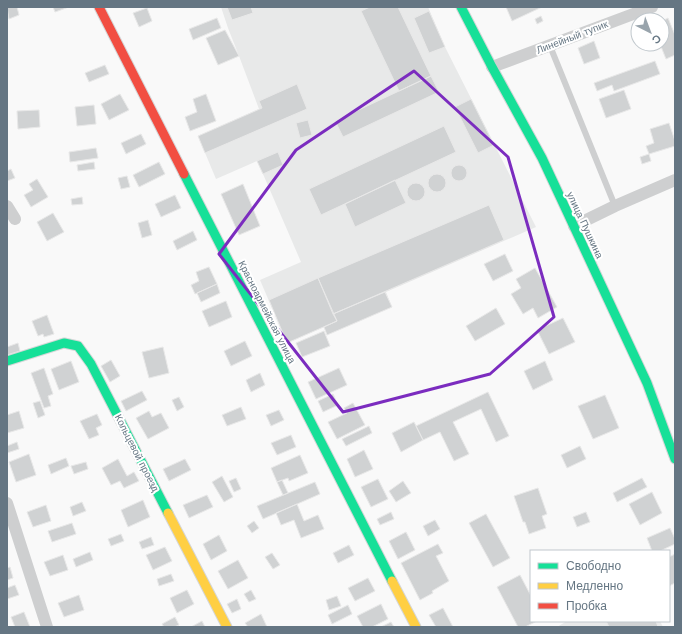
<svg xmlns="http://www.w3.org/2000/svg" width="682" height="634" font-family="'Work Sans',sans-serif">
	<rect width="100%" height="100%" fill="#f9f9f9"/>
	<path fill="#e8e9e9" d="M221 7H428L445 47 536 227 386 292 392 307 327 335 324 327 287 343 260 280 301 262 263 174 257 161 216 179 198 136 259 109 239 56 228 28Z
		M567 621H660L663 627H557Z"/>
	<path fill="#d0d2d3" stroke="#e8e8e8" d="M7 7H17L19 15 9 19Z
		M53 7H69L55 12Z
		M227 7H251L253 13 232 20Z
		M370 7H398L431 76 399 91 361 11Z
		M506 7H542L512 21Z
		M147 8 152 21 139 27 133 13Z
		M429 11 445 47 429 53 414 18Z
		M541 16 543 21 537 24 535 19Z
		M217 18 221 28 193 40 189 29Z
		M668 18 675 35V55L666 59 660 44H662V21Z
		M225 30 239 56 218 65 206 38Z
		M594 41 600 58 584 64 578 48Z
		M655 61 660 74 614 91 612 85 597 91 594 83Z
		M105 65 109 74 89 82 85 73Z
		M431 76 439 92 343 137 335 121Z
		M297 84 307 109 205 153 198 136 262 108 259 101Z
		M624 90 631 109 606 118 599 99Z
		M120 94 129 110 109 120 101 104Z
		M206 94 216 121 190 131 185 117 197 112 193 99Z
		M471 99 494 145 478 153 455 107Z
		M94 105 96 124 77 126 75 107Z
		M39 110 40 127 18 129 17 111Z
		M308 120 312 135 300 138 296 123Z
		M669 123 675 141V146L649 154 646 146 654 143 650 129Z
		M444 126 456 152 321 215 309 189Z
		M141 134 146 144 126 154 121 143Z
		M96 148 98 158 70 162 69 152Z
		M278 152 283 165 263 174 257 161Z
		M649 154 651 161 642 164 640 157Z
		M94 162 95 169 78 171 77 165Z
		M159 162 165 174 139 187 133 175Z
		M451 173a8 8 0 1 1 16 0a8 8 0 1 1-16 0Z
		M11 169 15 178 7 181V171Z
		M428 183a9 9 0 1 1 18 0a9 9 0 1 1-18 0Z
		M127 176 130 187 121 189 118 178Z
		M37 179 48 197 31 207 24 195 33 190 29 184Z
		M395 180 406 203 355 227 345 204Z
		M407 192a9 9 0 1 1 18 0a9 9 0 1 1-18 0Z
		M243 184 260 226 239 235 221 194Z
		M175 195 181 208 161 217 155 204Z
		M82 197 83 204 72 205 71 199Z
		M489 205 504 240 333 314 318 278Z
		M53 213 64 232 47 241 37 222Z
		M148 220 152 235 142 238 138 223Z
		M193 231 197 240 177 250 173 241Z
		M505 254 513 271 493 281 484 264Z
		M209 267 217 284 195 294 191 285 199 281 196 272Z
		M535 268 557 307 538 318 533 308 523 314 511 294 521 288 516 279Z
		M318 278 337 321 287 343 269 300Z
		M217 284 220 293 201 302 197 293Z
		M385 292 392 307 327 335 324 327 337 321 333 314Z
		M226 301 232 317 209 327 202 311Z
		M496 308 505 324 475 341 466 326Z
		M47 315 54 334 44 337 43 334 38 336 32 321Z
		M563 318 575 342 549 354 537 330Z
		M324 331 330 346 302 357 296 343Z
		M245 341 252 356 231 366 224 351Z
		M18 343 20 351 7 355V347Z
		M163 347 169 373 149 378 142 352Z
		M111 360 120 376 110 382 101 366Z
		M71 361 79 382 59 390 51 369Z
		M545 361 553 380 533 390 524 371Z
		M44 368 53 394 48 396 51 406 44 408 31 373Z
		M339 368 347 385 316 399 308 382Z
		M260 373 265 385 251 392 246 380Z
		M142 391 147 400 126 411 121 401Z
		M488 392 509 436 496 442 481 409 453 422 469 454 454 461 440 432 423 440 416 426Z
		M333 394 338 405 323 412 318 401Z
		M605 395 619 428 593 439 578 406Z
		M179 397 184 407 177 411 172 400Z
		M40 401 45 415 38 418 33 403Z
		M353 403 365 425 337 439 328 422 347 413 344 408Z
		M241 407 246 419 227 426 222 415Z
		M279 410 284 420 271 426 266 415Z
		M19 411 24 428 7 433V415Z
		M149 411 152 417 161 413 169 428 148 439 136 418Z
		M97 414 102 425 96 428 99 435 89 439 80 421Z
		M414 422 423 440 401 452 392 433Z
		M369 426 372 433 346 446 342 439Z
		M291 435 296 447 277 455 271 443Z
		M17 442 19 449 7 453V446Z
		M580 446 586 459 567 468 561 455Z
		M364 450 373 469 355 477 347 459Z
		M29 454 36 475 16 482 9 462Z
		M300 455 308 473 289 481 288 478 277 482 271 468Z
		M66 458 69 466 51 474 48 465Z
		M118 459 127 476 134 472 139 481 124 488 120 481 111 485 102 468Z
		M185 459 191 470 169 481 163 469Z
		M86 462 88 469 74 474 71 466Z
		M222 476 233 497 224 502 212 482Z
		M236 478 241 489 234 492 229 481Z
		M642 478 647 487 617 502 613 493Z
		M378 479 388 499 371 507 361 487Z
		M282 480 288 493 283 495 277 482Z
		M403 481 411 493 396 502 389 491Z
		M315 482 320 494 263 519 257 506Z
		M538 488 547 514 542 516 546 528 529 534 525 522H523L514 496Z
		M652 492 662 513 640 525 629 504Z
		M207 495 213 507 189 518 183 505Z
		M143 500 150 517 128 527 121 510Z
		M82 502 86 511 73 516 70 507Z
		M297 504 304 521 318 515 324 529 301 538 294 520 281 525 276 513Z
		M46 505 51 521 33 527 27 512Z
		M391 512 394 519 380 525 377 519Z
		M586 512 590 522 577 527 573 517Z
		M486 514 510 558 493 567 469 523Z
		M435 520 440 529 428 536 423 526Z
		M254 521 259 528 252 533 247 526Z
		M72 523 76 534 52 542 48 531Z
		M670 528 675 539V544L660 551H652L647 538Z
		M406 532 415 550 398 559 389 541Z
		M121 534 124 541 111 546 108 539Z
		M219 535 227 551 211 560 203 544Z
		M151 537 154 545 142 549 139 542Z
		M438 544 443 553 436 556 449 581 432 591 433 593 420 600 401 563Z
		M349 545 354 555 338 563 333 553Z
		M165 547 172 561 153 570 146 555Z
		M90 552 93 560 76 567 73 559Z
		M272 553 280 565 273 569 265 557Z
		M675 554V583L669 586V557Z
		M63 555 68 570 50 576 44 562Z
		M238 560 248 578 228 589 218 571Z
		M10 567 13 578 7 580V568Z
		M171 574 174 581 159 586 157 579Z
		M520 575 531 596V621H537L525 627H518L497 587Z
		M368 578 375 591 355 601 348 588Z
		M15 585 19 595 7 599V588Z
		M187 590 194 604 177 613 170 598Z
		M251 590 256 599 249 602 244 594Z
		M79 595 84 610 64 617 58 603Z
		M337 596 341 606 329 610 326 600Z
		M237 599 241 609 232 613 227 604Z
		M381 604 388 619 372 627H363L357 616Z
		M348 605 352 614 332 624 328 615Z
		M443 608 453 627H436L429 615Z
		M24 612 30 627H15L11 617Z
		M261 614 267 627H248L245 623Z
		M175 617 179 625 174 627H164L162 624Z
		M202 621 205 627H191Z
		M606 621H656L658 627H609Z
		M391 622 394 627H381Z"/>
	<g fill="none" stroke-linecap="round" stroke-linejoin="round">
		<g stroke="#d5d6d7" stroke-width="11">
			<path id="fast" d="M461 7 492 67 542 158 647 383 675 459
				M184 174 392 581
				M7 361 64 343 78 346 91 364 168 513"/>
		</g>
		<g stroke="#d5d6d7" stroke-width="11">
			<path id="slow" d="M168 513 227 627
				M392 581 416 627"/>
		</g>
		<g stroke="#d5d6d7" stroke-width="11">
			<path id="jam" d="M99 7 184 174"/>
		</g>
		<path stroke="#cecfd0" stroke-width="6" d="M550 46 615 206"/>
		<path stroke="#cecfd0" stroke-width="12" d="M492 67 652 7
			M7 206 15 219
			M574 226 615 206 675 180
			M7 503 47 627"/>
		<use href="#fast" stroke="#16e098" stroke-width="9"/>
		<use href="#slow" stroke="#ffcf43" stroke-width="9"/>
		<use href="#jam" stroke="#f24e42" stroke-width="9"/>
	</g>
	<path fill="none" stroke="#7b2cbf" stroke-width="3" stroke-linejoin="round" d="M414 71 508 157 554 317 490 374 343 412 219 254 296 150Z"/>
	<g text-anchor="middle" dominant-baseline="central" stroke-width="4" stroke-linejoin="round" paint-order="stroke">
		<g font-size="10" fill="#657683" stroke="#fff">
			<text transform="translate(572 37) rotate(-21)">Линейный тупик</text>
			<text transform="translate(585 225) rotate(65)">улица Пушкина</text>
			<text transform="translate(267 312) rotate(63)">Красноармейская улица</text>
			<text transform="translate(137 453) rotate(63)">Кольцевой проезд</text>
		</g>
	</g>
	<rect width="682" height="634" fill="none" stroke="#657683" stroke-width="16"/>
	<rect x="530" y="550" width="140" height="72" fill="#ffffff" stroke="#c1c8cd"/>
	<rect x="538" y="563" width="20" height="6" fill="#16e098" stroke="#c1c8cd"/>
	<text x="566" y="570" font-size="12" fill="#657683">Свободно</text>
	<rect x="538" y="583" width="20" height="6" fill="#ffcf43" stroke="#c1c8cd"/>
	<text x="566" y="590" font-size="12" fill="#657683">Медленно</text>
	<rect x="538" y="603" width="20" height="6" fill="#f24e42" stroke="#c1c8cd"/>
	<text x="566" y="610" font-size="12" fill="#657683">Пробка</text>
	<g transform="translate(650 32) rotate(138)"><circle r="19" fill="#ffffff" stroke="#c1c8cd"/>
	<path d="M0-3L7 15L0 10L-7 15Z" fill="#99a4ac"/>
	<text y="-6" font-size="11" font-weight="bold" text-anchor="middle" fill="#657683">С</text>
	</g>
</svg>
